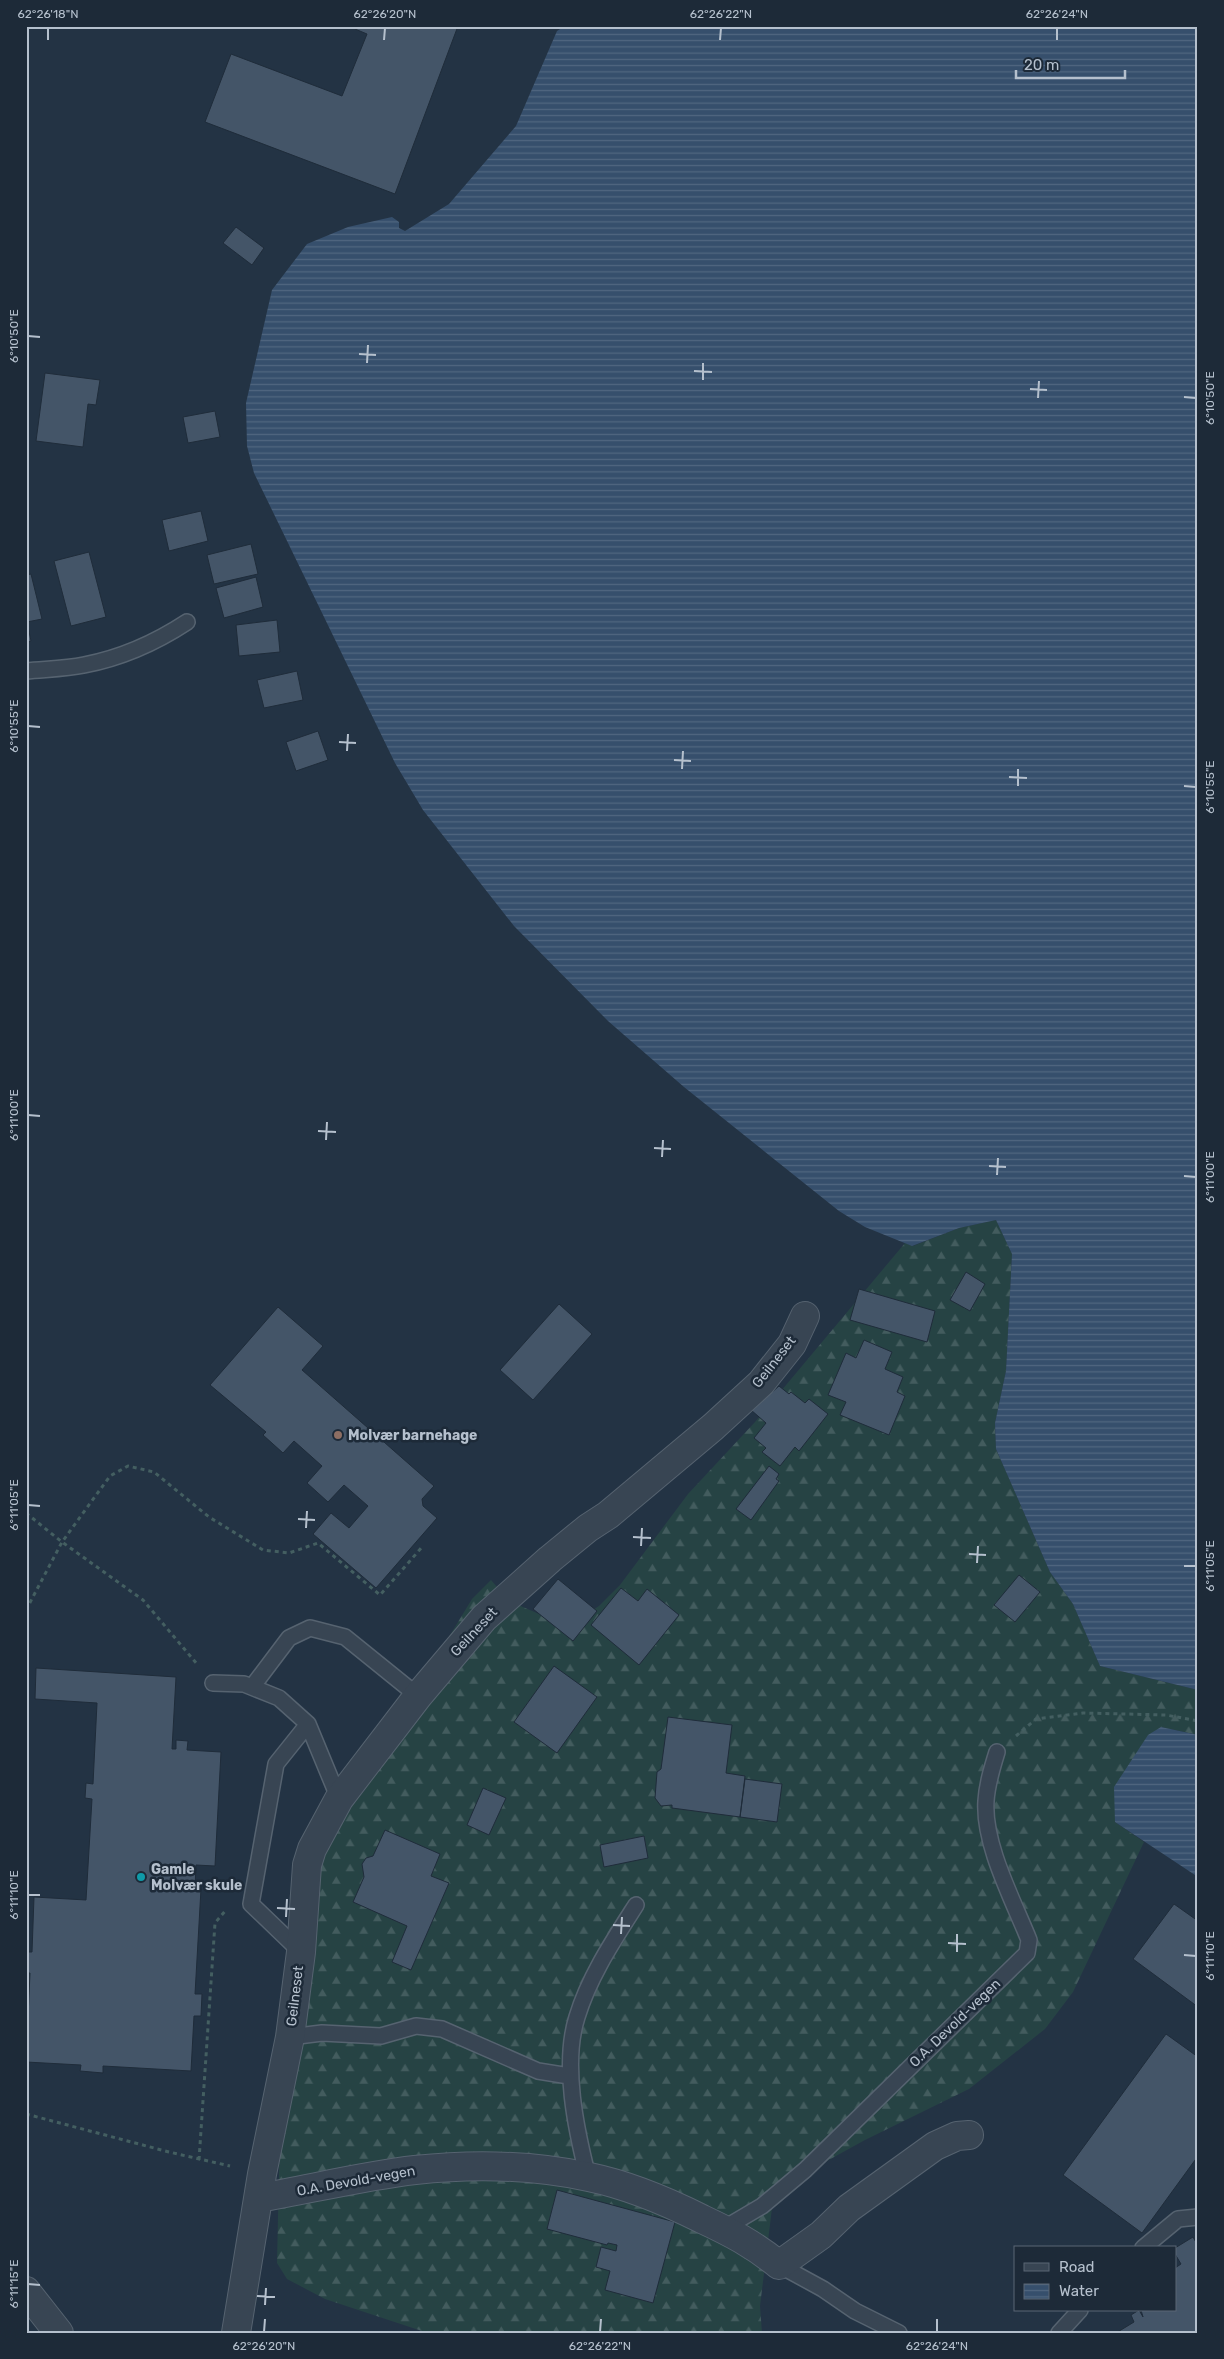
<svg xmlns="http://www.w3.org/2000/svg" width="1224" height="2359" font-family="Rubik,sans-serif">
	<defs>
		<pattern id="forest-firs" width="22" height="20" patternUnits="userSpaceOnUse" patternTransform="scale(1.25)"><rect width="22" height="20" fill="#264344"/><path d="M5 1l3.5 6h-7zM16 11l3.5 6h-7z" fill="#435c5e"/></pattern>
		<pattern id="water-rules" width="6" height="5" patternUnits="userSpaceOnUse" patternTransform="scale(1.25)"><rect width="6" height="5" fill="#364f6c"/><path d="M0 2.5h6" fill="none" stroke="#516780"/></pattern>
	</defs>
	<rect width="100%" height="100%" fill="#233344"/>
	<path fill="url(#forest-firs)" d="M996 1220 1012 1254 1006 1371 995 1423 996 1449 1050 1572 1073 1604 1100 1666 1198 1690V1735L1161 1727 1115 1822 1144 1842 1073 1992 1045 2029 969 2089 865 2140 816 2167 785 2191 772 2208 760 2306 762 2333H428L325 2299 287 2279 277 2263 281 2082 311 1855 365 1790 421 1693 430 1668 472 1599 491 1580 509 1601 553 1620 576 1621 599 1606 620 1585 688 1494 755 1422 905 1243 913 1246 959 1228Z"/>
	<path fill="url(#water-rules)" d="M565 26H1198V1690L1100 1666 1073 1604 1050 1572 996 1449 995 1423 1006 1371 1012 1254 996 1220 959 1228 912 1246 865 1227 839 1211 684 1087 608 1021 514 926 423 810 395 763 254 473 247 446 246 403 272 290 307 244 348 227 392 217 399 222V228L405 231 449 204 516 126 557 31Z
		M1161 1727 1198 1735V1877L1115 1822 1114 1787 1148 1735Z"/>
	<path fill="#445568" stroke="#1f2c3a" d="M356 26H458L395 194 205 122 231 54 342 96 367 34 355 29Z
		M236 227 264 248 252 265 223 243Z
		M45 373 100 380 96 405 88 404 83 447 36 441Z
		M215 411 220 437 188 443 183 417Z
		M201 511 208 541 169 551 162 520Z
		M251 544 258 574 214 584 207 555Z
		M89 552 106 617 71 626 54 561Z
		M31 574 42 619 27 622 31 641 26 643V575Z
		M256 577 263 607 224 618 216 588Z
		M277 620 280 652 239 656 236 625Z
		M297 671 303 700 264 708 257 680Z
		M318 731 328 760 296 771 286 742Z
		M966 1272 985 1284 970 1311 950 1300Z
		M859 1289 935 1311 927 1342 850 1320Z
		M559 1304 592 1334 533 1400 500 1370Z
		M278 1307 323 1346 302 1370 434 1486 422 1499 423 1506 437 1518 376 1588 313 1534 331 1513 349 1528 368 1506 344 1485 328 1502 307 1483 322 1466 294 1441 283 1453 263 1435 266 1432 210 1385Z
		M864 1340 892 1352 885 1369 903 1377 897 1392 905 1396 889 1435 840 1415 846 1402 828 1395 846 1353 856 1358Z
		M779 1386 789 1394 791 1392 805 1403 809 1399 828 1414 799 1451 795 1447 780 1466 762 1452 766 1448 754 1438 766 1423 751 1410Z
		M769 1466 779 1474 776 1479 779 1481 751 1520 736 1509Z
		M1019 1575 1040 1592 1015 1622 994 1605Z
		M558 1579 597 1611 573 1641 533 1609Z
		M621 1588 638 1601 647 1589 679 1615 639 1665 591 1625Z
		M554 1666 597 1697 557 1753 514 1722Z
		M36 1668 176 1677 172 1749H176V1740L188 1741 187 1750 221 1752 215 1866 196 1865 195 1888 201 1889 195 1994H202L201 2016H194L191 2071 103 2066V2073L80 2071 81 2065 26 2062 30 1973H26V1952H32L34 1897 86 1900 92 1799 85 1798 86 1783 93 1784 97 1703 35 1699Z
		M668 1717 732 1725 726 1773 745 1776 740 1817 672 1808V1805L661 1806 655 1798 657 1772 661 1769Z
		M745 1779 782 1784 777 1822 740 1817Z
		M483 1788 506 1798 489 1835 467 1825Z
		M385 1830 440 1854 431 1876 449 1883 411 1970 392 1962 407 1926 353 1902 364 1877 362 1864 366 1858 373 1856Z
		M644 1836 648 1858 604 1867 600 1845Z
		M1174 1904 1198 1921V2007L1133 1959Z
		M1166 2034 1198 2057V2156L1142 2233 1063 2175Z
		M557 2190 675 2222 653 2303 605 2290 610 2271 596 2267 601 2247 616 2251 617 2245 608 2243 607 2245 547 2229Z
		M1193 2237 1198 2246V2333H1116L1134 2322 1131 2315 1139 2310 1143 2317 1141 2310H1175V2268L1181 2264 1175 2254V2248Z"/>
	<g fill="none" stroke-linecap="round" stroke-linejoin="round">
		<g stroke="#566370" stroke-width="18">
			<path id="lane" d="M26 671C45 669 65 669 84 665 121 658 155 643 187 622
				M213 1683 244 1684 279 1698 308 1724 339 1799
				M252 1687 289 1638 310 1628 345 1637 418 1696
				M301 1952 251 1904 276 1764 308 1724
				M290 2037 322 2033 381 2036 416 2026 442 2029 538 2071 569 2076
				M588 2177C576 2130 562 2064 577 2017 589 1977 613 1941 636 1905
				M723 2229 762 2206 805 2170 1027 1953 1029 1940C1013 1900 983 1844 986 1801 987 1784 992 1768 997 1752
				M1143 2248 1178 2219 1198 2217
				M779 2265 823 2289 855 2311 899 2333
				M1059 2333 1080 2310"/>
		</g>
		<g stroke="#566370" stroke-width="30">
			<path id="street" d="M259 2198C311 2189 363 2176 415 2170 471 2164 533 2165 589 2177 628 2185 666 2201 702 2219 732 2233 753 2244 779 2265L821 2235 849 2208 935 2146 957 2136 969 2135
				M26 2291 59 2333
				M236 2333 262 2174 290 2037 301 1952 307 1865 312 1849 339 1799 418 1696 484 1618 550 1559 588 1528 608 1515 713 1427 761 1383 792 1344 805 1316"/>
		</g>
		<path stroke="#445f61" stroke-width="3" stroke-dasharray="4 4" stroke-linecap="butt" d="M26 1513 62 1542 143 1600 197 1664
			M26 1610 62 1542 110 1476 128 1466 154 1472 209 1517 263 1550 289 1553 318 1543 380 1595 423 1546
			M1016 1736 1036 1719 1083 1713 1166 1715 1198 1721
			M26 2114 169 2152 230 2166
			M199 2160 215 1923 226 1910"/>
		<use href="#lane" stroke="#384553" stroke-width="15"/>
		<use href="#street" stroke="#384553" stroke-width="28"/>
	</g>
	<path fill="none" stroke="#b5c0cd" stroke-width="2" d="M48 40V28M384 40 385 28M720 40 721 28M1057 40V28M28 336 40 337M359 354 376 355M367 363 368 345M694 371 712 372M703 380V363M1030 389 1047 390M1184 397 1196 398M1038 398 1039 381M28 726 40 727M339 742 356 743M347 751 348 734M674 760 691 761M682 769 683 751M1009 777 1027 778M1018 786V769M1184 786 1196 787M28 1115 40 1116M318 1131 336 1132M326 1140 327 1122M654 1148 671 1149M662 1157 663 1140M989 1166 1006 1167M997 1175 998 1158M1184 1176 1196 1177M28 1505 40 1506M298 1519 315 1520M306 1528 307 1511M633 1537 651 1538M641 1546 642 1528M969 1554 986 1555M977 1563 978 1546M1184 1566H1196M28 1895H40M277 1908 295 1909M286 1917 287 1899M613 1925 630 1926M621 1934 622 1917M948 1943 966 1944M957 1952V1934M1184 1955 1196 1956M28 2284 40 2285M257 2296 275 2297M265 2305 266 2288M264 2332 265 2319M600 2332 601 2319M937 2332V2319"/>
	<circle fill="#8d6e63" stroke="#1d2a38" stroke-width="2" cx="338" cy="1435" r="5"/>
	<circle fill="#0f9aa8" stroke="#1d2a38" stroke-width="2" cx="141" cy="1877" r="5"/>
	<g text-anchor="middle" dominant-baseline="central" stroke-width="5" stroke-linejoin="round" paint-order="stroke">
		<g font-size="14" fill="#b5c0cd" stroke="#1d2a38">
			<text transform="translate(774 1362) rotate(-52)">Geilneset</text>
			<text transform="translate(474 1632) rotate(-47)">Geilneset</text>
			<text transform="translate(295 1996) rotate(-83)">Geilneset</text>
			<text transform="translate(955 2023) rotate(-44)">O.A. Devold-vegen</text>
			<text transform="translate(356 2181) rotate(-10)">O.A. Devold-vegen</text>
		</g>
		<g font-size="14" font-weight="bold" fill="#b5c0cd" stroke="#1d2a38" text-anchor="start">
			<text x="348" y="1435">Molvær barnehage</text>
			<text x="151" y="1869">Gamle<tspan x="151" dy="16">Molvær skule</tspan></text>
		</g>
	</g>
	<rect width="1224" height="2359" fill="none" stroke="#1d2a38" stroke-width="55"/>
	<rect x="1014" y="2246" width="162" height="65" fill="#1d2a38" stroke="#5a6674"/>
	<rect x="1024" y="2263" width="25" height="8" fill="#384553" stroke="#5a6674"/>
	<text x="1059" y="2272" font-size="15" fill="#b5c0cd">Road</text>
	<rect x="1024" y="2284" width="25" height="15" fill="url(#water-rules)" stroke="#5a6674"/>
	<text x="1059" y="2296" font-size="15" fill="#b5c0cd">Water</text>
	<path d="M1016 70v8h109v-8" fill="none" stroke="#b5c0cd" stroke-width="2.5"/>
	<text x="1024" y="70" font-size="15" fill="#b5c0cd" stroke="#1d2a38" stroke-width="4" paint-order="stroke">20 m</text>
	<rect x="28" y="28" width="1168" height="2304" fill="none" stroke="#b5c0cd" stroke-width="2"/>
	<g font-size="12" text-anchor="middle" fill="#b5c0cd">
		<text x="48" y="18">62°26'18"N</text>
		<text x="385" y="18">62°26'20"N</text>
		<text x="721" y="18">62°26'22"N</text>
		<text x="1057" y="18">62°26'24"N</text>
		<text transform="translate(14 336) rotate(-90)" y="4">6°10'50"E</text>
		<text transform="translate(1210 398) rotate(-90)" y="4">6°10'50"E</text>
		<text transform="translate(14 726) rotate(-90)" y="4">6°10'55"E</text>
		<text transform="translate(1210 787) rotate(-90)" y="4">6°10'55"E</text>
		<text transform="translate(14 1115) rotate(-90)" y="4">6°11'00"E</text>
		<text transform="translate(1210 1177) rotate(-90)" y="4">6°11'00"E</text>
		<text transform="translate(14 1505) rotate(-90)" y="4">6°11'05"E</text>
		<text transform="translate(1210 1566) rotate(-90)" y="4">6°11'05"E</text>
		<text transform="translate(14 1895) rotate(-90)" y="4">6°11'10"E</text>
		<text transform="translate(1210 1956) rotate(-90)" y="4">6°11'10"E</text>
		<text transform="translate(14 2284) rotate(-90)" y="4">6°11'15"E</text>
		<text x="264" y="2350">62°26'20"N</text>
		<text x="600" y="2350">62°26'22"N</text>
		<text x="937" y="2350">62°26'24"N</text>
	</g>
</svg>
